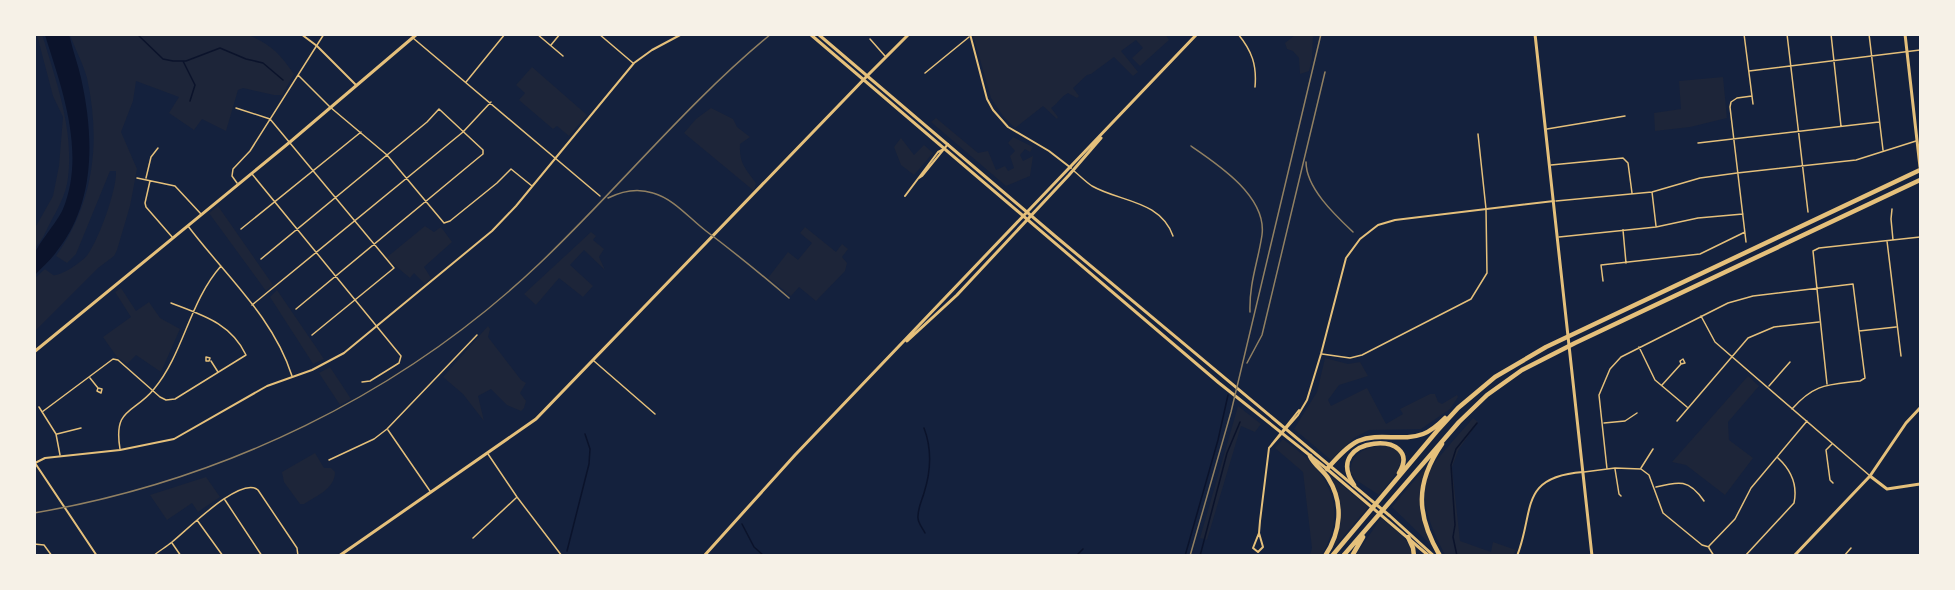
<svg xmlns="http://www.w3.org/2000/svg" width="1955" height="590" font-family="'Varela Round',sans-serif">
	<rect width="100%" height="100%" fill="#14213d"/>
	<path fill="#1d2539" d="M42 34C56 81 74 129 68 178 66 195 57 210 49 225 45 234 42 240 35 248V228L53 196 59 166 63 117 53 96 37 35Z
		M70 35H248C270 43 281 55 294 74L282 95H274L243 88 238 90 226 131 202 119 194 130 169 113 179 97 136 81 133 101 121 132 137 169 130 206 117 250 114 256 98 268 35 331V278L45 269C46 270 52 274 53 275 60 277 84 261 88 254 99 239 117 189 116 171H110L76 254 67 263 56 256C94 202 101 142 87 78 83 63 75 49 70 35Z
		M1166 35 1169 40 1140 66 1132 58 1143 48 1136 40 1121 51 1138 72 1133 76 1114 57 1091 74 1087 75 1073 88 1079 96 1077 98 1068 93C1060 97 1058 104 1051 108L1058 117 1057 119 1043 106 1015 128 1003 116 991 98 973 35Z
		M1295 35H1313L1312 59 1309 71 1300 74 1299 58 1293 51 1287 49 1285 43Z
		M532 67 587 115 569 136 557 126 553 129 519 100 525 93 516 85Z
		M1723 77 1727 118 1690 127 1655 131 1654 113 1681 109 1679 81Z
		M711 108 733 119 737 127 750 137 740 144C739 163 745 168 756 183L754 191 684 133 696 119Z
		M936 118 978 153 988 151 996 170 1005 166 1008 171 1014 168 1010 156 1015 151 1008 143 1013 137 1033 147 1030 152 1025 149 1020 155 1023 161 1033 156 1030 176 1006 186 931 122Z
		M901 138 914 155 924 145 933 153 914 175 901 165 894 147Z
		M218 206 273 285 266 291 209 213Z
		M425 226 434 232 441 227 452 242 424 267 431 278 425 284 414 273 410 278 386 258Z
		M805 227 836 252 842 244 848 249 842 257 847 263 845 271 816 301 799 287 791 296 768 278 788 252 798 260 812 243 800 233Z
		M591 232 596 236 593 240 604 249 599 257 605 270 584 250 570 265 593 286 583 297 559 278 536 305 524 294Z
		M121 288 136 311 149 302 160 318 180 329 161 372 136 355 127 364 117 357 103 337 131 317 115 292Z
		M277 290 324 359 313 364 310 359 270 297Z
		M488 326 490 329 488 337 521 380 526 383 520 393 526 401 524 408 521 411 507 405 491 389 478 396 484 421 463 394 443 377Z
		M1325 358 1348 364 1360 362 1368 376 1339 385 1328 400 1331 406 1367 388 1386 424 1403 414 1400 409 1430 394H1435L1438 402 1442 404 1457 395 1458 397 1450 409 1421 429 1369 430 1354 438 1331 460 1294 429 1317 392Z
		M330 367 351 399 340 405 319 373Z
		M1748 376 1759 386 1728 422 1729 440 1753 458 1725 495 1686 465 1672 462Z
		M1238 406 1261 424 1255 432 1241 426 1207 540 1200 538Z
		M1473 418 1478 422 1459 449 1452 467 1460 541 1491 552 1493 542 1516 550 1513 555H1445C1433 531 1418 502 1428 474 1431 464 1464 429 1473 418Z
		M1282 440H1284C1327 471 1350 504 1322 555H1310L1312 548 1303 472 1275 448Z
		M1383 445C1419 452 1392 479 1379 495L1356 480 1350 472C1352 452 1365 448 1383 445Z
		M315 453 324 468H331L335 472C335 489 316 496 304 504H300L284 482 282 472Z
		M1429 463C1416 493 1418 519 1433 547L1392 507Z
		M1325 471 1368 507 1332 550C1345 516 1342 502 1325 471Z
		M206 477 220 497 198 512 192 503 167 520 150 495Z
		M1381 518C1392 528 1411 539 1412 555L1355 556Z"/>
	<path fill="#0b132b" d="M45 35H69L70 38C73 51 78 65 81 78 94 136 96 202 57 251 51 260 42 267 35 275 34 269 33 262 34 256 37 244 57 223 63 209 86 153 62 89 45 35Z"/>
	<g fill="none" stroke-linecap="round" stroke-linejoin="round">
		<path stroke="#0b132b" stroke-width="1.5" d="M137 34 163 59 173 61H186L220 48 246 59 263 63 283 80
			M183 61 195 85 190 101
			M924 428C932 449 931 471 924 493 922 500 918 508 918 516 917 522 922 527 925 533
			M742 524 754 547 764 556
			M567 551 589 464 590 449 585 434
			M1076 556 1083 549
			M1185 556 1218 440 1228 395
			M1200 556 1227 453 1240 422
			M1457 556 1453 537 1455 525 1451 465 1456 449 1477 423"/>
		<path stroke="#e5c07b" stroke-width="1.5" d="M537 34 563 56
			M599 34 633 63
			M1238 34C1252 51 1257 65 1255 87
			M1744 34 1753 104
			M1787 34 1808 212
			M1831 34 1841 126
			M1869 34 1883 150
			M413 38 600 196
			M870 39 885 56
			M551 45 560 34
			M1749 71 1920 50
			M925 73 969 37
			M298 75 330 107 387 155 444 223 450 221 497 183 511 169 532 186
			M466 82 505 34
			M236 108 270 119 394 268 312 335
			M1547 129 1625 116
			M1698 143 1879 122
			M1551 165 1623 158 1628 163 1632 193
			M1074 171C1080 176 1086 182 1092 186 1120 202 1160 200 1173 236
			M252 174 401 356 399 363 370 381 362 382
			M137 178 175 186 201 214
			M146 178 151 157 158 148
			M150 181 145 203 146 207 173 238
			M237 183 232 176 233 169 250 151 324 34
			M1652 192 1656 226
			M1556 201 1652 192 1700 178 1737 173 1856 160 1916 141
			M1892 209 1891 219 1893 240
			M188 226C224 274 273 316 292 376
			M241 229 361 132
			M1623 230 1626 263
			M1559 237 1656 227 1698 218 1743 214
			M1887 241 1901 356
			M1746 242 1730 107 1731 102 1737 98 1752 96
			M261 259 427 122 439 109 483 150V154L478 158 296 309
			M1603 281 1601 265 1700 254 1745 232
			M252 305 463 132 491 102
			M1701 316 1715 342 1869 475
			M1859 331 1896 327
			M1639 347 1655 380 1687 407
			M1322 354 1350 358 1362 355 1471 299 1487 273 1486 209 1478 134
			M206 357 210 358 209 361H206Z
			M1683 359 1685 363 1681 364 1680 361Z
			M211 361 218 372
			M594 361 655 414
			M90 378 98 388 102 389 101 393 97 391 98 388
			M1827 384 1813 251 1819 248 1920 237
			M1662 385 1681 364
			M1769 386 1790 362
			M39 407 56 434 60 455
			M42 412 113 359 118 360 160 397 166 400 175 399 246 355C231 323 202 315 171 303
			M1677 421 1748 338 1774 327 1819 322
			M1604 423 1625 421 1637 413
			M388 430 430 491
			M57 434 81 428
			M1832 444 1826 450 1830 480 1833 483
			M120 449C113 407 134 414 154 389 184 353 189 302 221 266
			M488 454 517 497 562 556
			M329 460 374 439 387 429 477 335
			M1641 468 1653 449
			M1607 469 1599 395 1610 369 1621 357 1728 303 1753 296 1853 284 1865 378 1860 381C1828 385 1815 383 1792 409
			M1615 469 1619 494 1621 496
			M1584 472 1615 468 1641 469 1649 475 1663 513 1702 545 1709 547
			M1656 487C1679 481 1689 479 1704 501
			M225 500 262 556
			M197 520 223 556
			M473 538 516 498
			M172 543 181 556
			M34 544 44 545 52 556
			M1709 546 1735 519 1751 488 1807 421
			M1709 548 1714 556
			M1889 555 1890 556
			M153 556C159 551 166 547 172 542 186 531 241 475 258 490L297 548 298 556
			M1745 556 1794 503C1798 484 1791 470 1778 458
			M1844 556 1851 548"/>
		<path stroke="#e5c07b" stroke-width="2" d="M301 34 317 46 356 85
			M970 34 987 99 993 110 1008 127 1049 151 1071 168
			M919 178 922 176 948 144
			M905 196 938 152 944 149
			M1269 448 1298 415 1307 400 1321 354 1346 258 1360 239 1378 225 1395 220 1554 201
			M35 463 45 458 120 450 174 439 267 386 312 370 344 353 492 231 516 206 634 63 652 50 682 34
			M35 463 97 556
			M1259 533 1253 548 1258 552 1263 547 1259 533 1260 521 1269 448 1299 410
			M1517 556C1535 511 1518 477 1583 472"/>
		<path stroke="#e5c07b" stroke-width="3" d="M810 34 1219 383 1327 469 1429 556
			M818 34 1055 236 1390 516 1434 556
			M1535 34 1592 556
			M1905 34 1920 167
			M907 341 957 295 1069 175 1101 138
			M34 352 290 142 417 34
			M1870 476 1887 489 1920 484
			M339 556 536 419 869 74 909 34
			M704 556 795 455 1197 34
			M1794 556 1870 476 1906 423 1920 408"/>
		<path stroke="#e5c07b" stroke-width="4.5" d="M1310 456C1314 465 1323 470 1328 478 1344 503 1341 532 1325 556
			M1327 469C1336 459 1346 447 1358 441 1379 432 1402 442 1423 434 1431 431 1439 424 1445 418
			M1354 485C1320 435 1426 429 1399 473
			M1408 537 1413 548 1414 556
			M1332 556 1437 431 1458 408 1495 377 1546 347 1920 170
			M1343 556 1459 422 1487 395 1522 370 1575 343 1920 180
			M1352 556 1363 537
			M1440 556C1416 515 1415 483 1442 444"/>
		<path stroke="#918062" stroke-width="1.5" d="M1191 146C1219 165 1267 197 1262 235 1258 262 1249 283 1250 312
			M1306 162C1306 188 1335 215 1353 232
			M608 198C622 191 638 188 653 193 674 199 689 218 706 231 734 252 762 275 789 298
			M1247 363 1262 335 1325 72
			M34 513C222 481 401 395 539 264 618 189 687 103 771 34
			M1190 556 1231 412 1321 34"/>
	</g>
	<rect width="1955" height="590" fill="none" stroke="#f6f1e7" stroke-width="72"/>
</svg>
